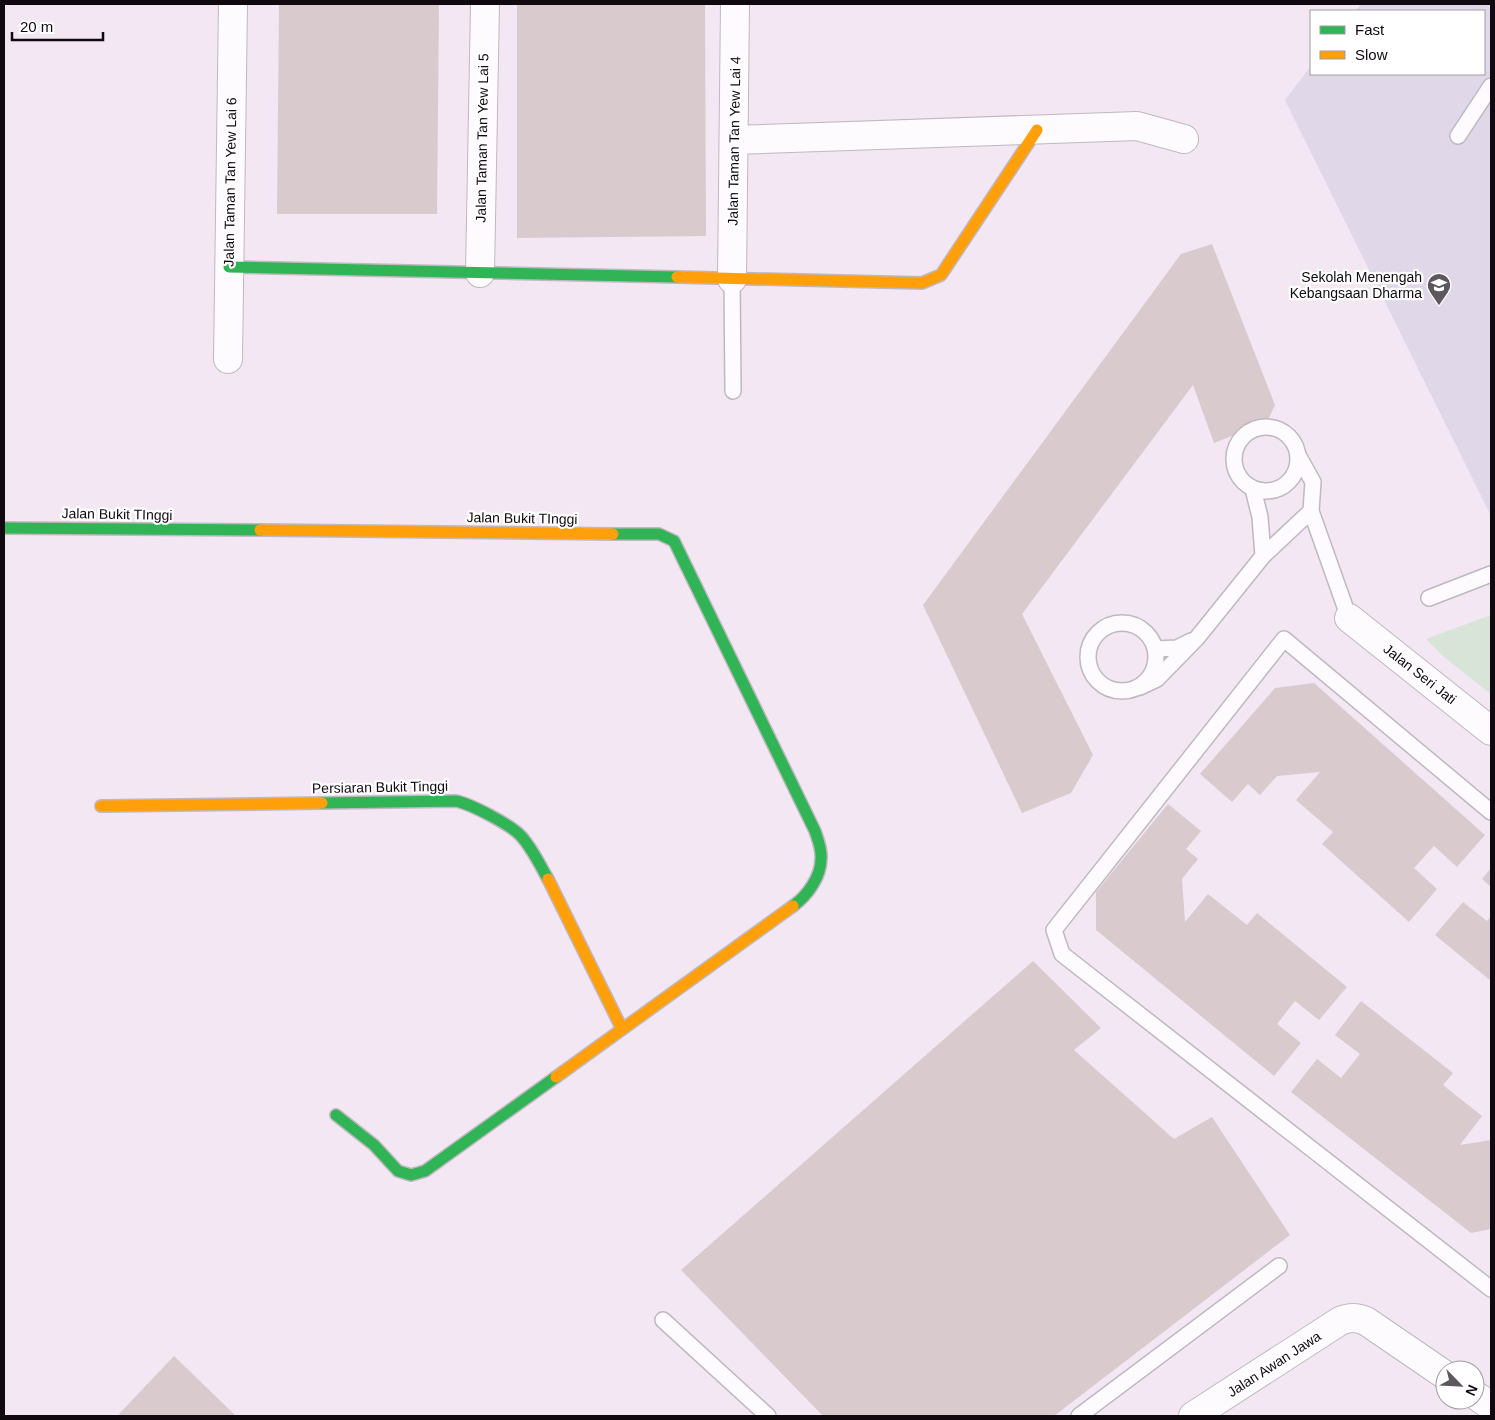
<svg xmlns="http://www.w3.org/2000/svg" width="1495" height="1420" font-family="Arial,sans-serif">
	<rect width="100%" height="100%" fill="#f2e7f3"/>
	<path fill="#e0d8e9" d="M1361 4H1491V513L1490 514 1285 100 1311 66V74H1484V11H1355Z"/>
	<path fill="#d9e4d8" d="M1491 615V694L1445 658 1426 639Z"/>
	<path fill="#d9cace" d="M279 4H439L437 214H277Z
		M517 4H705L706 236 517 238Z
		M1212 244 1275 405 1267 422 1214 443 1193 385 1022 614 1093 755 1071 793 1022 813 923 605 1181 254Z
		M1314 683 1485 835 1457 867 1434 846 1414 868 1437 889 1409 922 1322 844 1333 832 1296 800 1320 772 1277 776 1260 795 1248 784 1232 802 1200 774 1275 688Z
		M1168 804 1201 831 1186 849 1198 859 1182 879 1185 922 1208 894 1247 925 1257 913 1347 987 1319 1020 1295 1001 1277 1024 1301 1043 1274 1076 1096 930V892Z
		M1491 868V887L1482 879Z
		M1463 902 1487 921 1491 916V981L1435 935Z
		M1033 961 1101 1028 1074 1050 1174 1139 1212 1117 1290 1235 1054 1416H823L681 1270Z
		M1361 1001 1453 1073 1443 1085 1482 1116 1460 1145 1491 1140V1229L1471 1233 1291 1092 1317 1059 1341 1078 1360 1054 1335 1035Z
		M174 1356 236 1416H121L119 1414Z"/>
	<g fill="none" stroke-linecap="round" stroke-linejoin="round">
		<g stroke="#c0b8c1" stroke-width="18">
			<path id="lane" d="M1458 136 1491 86
				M732 279 733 391
				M1234 459a32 32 0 1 1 64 0a32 32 0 1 1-64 0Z
				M1298 455 1313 482 1311 511 1349 618
				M1253 489 1260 517 1263 556
				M1429 598 1491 574
				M1088 657a34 34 0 1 1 68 0a34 34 0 1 1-68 0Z
				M1156 649 1177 648 1191 641
				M1140 687 1157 679 1197 638 1263 556 1311 511
				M1491 812 1284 639 1054 930 1062 954 1491 1289
				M663 1320 768 1416
				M1079 1416 1279 1266"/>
		</g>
		<g stroke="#c0b8c1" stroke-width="30">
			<path id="street" d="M734 140 1137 126 1184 139
				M480 273 485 4
				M732 279 735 4
				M228 359 233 4
				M1349 618 1491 731
				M1475 1395 1491 1406
				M1193 1416 1340 1321C1350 1317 1356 1317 1366 1321L1445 1375"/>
		</g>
		<g stroke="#c0b8c1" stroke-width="14">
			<path id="fast" d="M229 267 677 277
				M4 528 260 530
				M613 534H659L674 541 815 831C818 840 822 849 821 859 821 877 807 896 793 906
				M322 803 456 801C471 804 511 825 521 836 532 848 540 865 548 879
				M336 1115 374 1145 398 1171 411 1175 425 1171 556 1077"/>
		</g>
		<g stroke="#c0b8c1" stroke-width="14">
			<path id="slow" d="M677 277 922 283 941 275 1037 130
				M260 530 613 534
				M101 806 322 803
				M548 879 622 1029
				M556 1077 793 906"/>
		</g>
		<use href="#lane" stroke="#fdfbfd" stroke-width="15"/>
		<use href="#street" stroke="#fdfbfd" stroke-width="28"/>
		<use href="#fast" stroke="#30b455" stroke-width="11"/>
		<use href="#slow" stroke="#ff9f0a" stroke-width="11"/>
	</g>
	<defs>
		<g id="school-pin" transform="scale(1.25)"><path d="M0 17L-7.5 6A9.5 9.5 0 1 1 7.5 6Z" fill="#5f575f" stroke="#fff"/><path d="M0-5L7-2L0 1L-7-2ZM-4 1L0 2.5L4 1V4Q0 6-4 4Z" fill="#fff"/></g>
	</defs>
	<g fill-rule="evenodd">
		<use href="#school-pin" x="1439" y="285"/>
	</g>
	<g text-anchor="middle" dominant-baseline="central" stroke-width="4.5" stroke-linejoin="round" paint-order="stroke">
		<g font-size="14" fill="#100910" stroke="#fff">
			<text transform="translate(482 138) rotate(-89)">Jalan Taman Tan Yew Lai 5</text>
			<text transform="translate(734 141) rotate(-89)">Jalan Taman Tan Yew Lai 4</text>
			<text transform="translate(230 182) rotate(-89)">Jalan Taman Tan Yew Lai 6</text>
			<text transform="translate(117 514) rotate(1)">Jalan Bukit TInggi</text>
			<text transform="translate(522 518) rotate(1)">Jalan Bukit TInggi</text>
			<text transform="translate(1420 674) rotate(38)">Jalan Seri Jati</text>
			<text transform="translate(380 787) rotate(-1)">Persiaran Bukit Tinggi</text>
			<text transform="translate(1274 1364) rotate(-33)">Jalan Awan Jawa</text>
		</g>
		<g font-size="14" fill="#100910" stroke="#fff" text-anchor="end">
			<text x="1422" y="277">Sekolah Menengah<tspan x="1422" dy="16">Kebangsaan Dharma</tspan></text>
		</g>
	</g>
	<rect width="1495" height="1420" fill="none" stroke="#100910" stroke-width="10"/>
	<rect x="1310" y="10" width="175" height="65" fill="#ffffff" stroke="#9f9d9f"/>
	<rect x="1320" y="26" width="25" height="8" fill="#30b455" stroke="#9f9d9f"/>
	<text x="1355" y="35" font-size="15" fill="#100910">Fast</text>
	<rect x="1320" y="51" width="25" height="8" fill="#ff9f0a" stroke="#9f9d9f"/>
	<text x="1355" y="60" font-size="15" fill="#100910">Slow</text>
	<g transform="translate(1460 1385) rotate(114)"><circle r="24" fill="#ffffff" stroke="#9f9d9f"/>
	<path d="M0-4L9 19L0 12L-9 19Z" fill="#5f575f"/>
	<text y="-8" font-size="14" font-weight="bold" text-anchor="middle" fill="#100910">N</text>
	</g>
	<path d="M12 32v8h91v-8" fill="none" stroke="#100910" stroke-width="2.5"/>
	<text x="20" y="32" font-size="15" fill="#100910" stroke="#ffffff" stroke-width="4" paint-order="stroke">20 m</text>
</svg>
